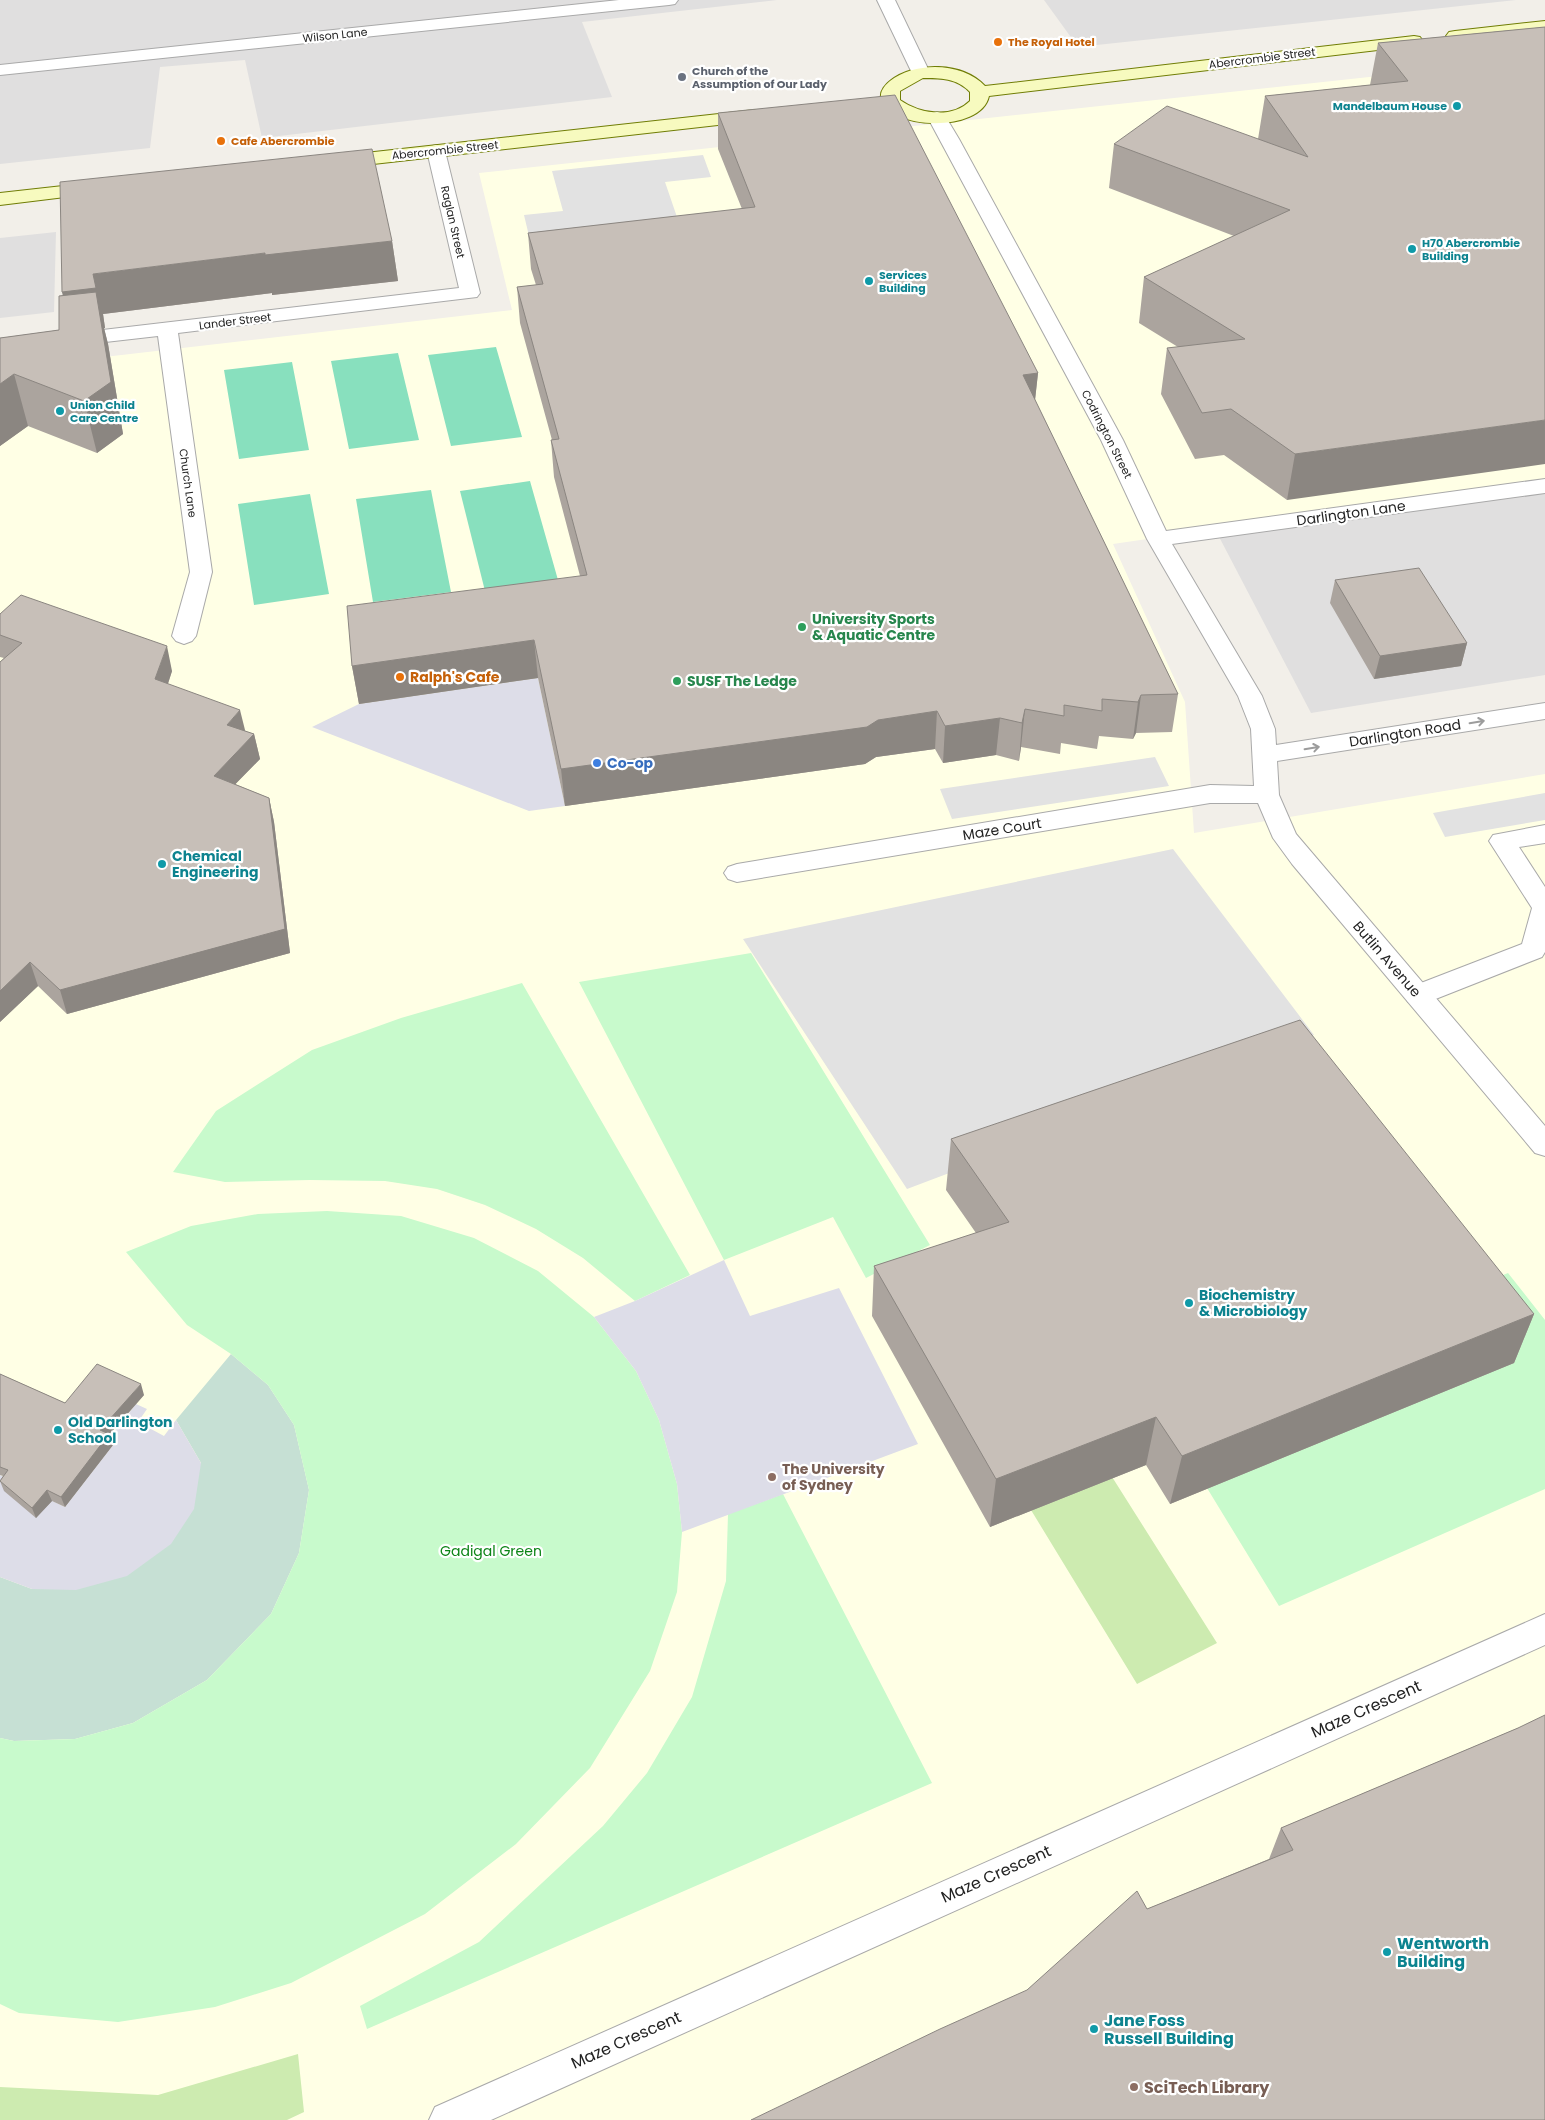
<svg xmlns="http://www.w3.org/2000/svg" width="1545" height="2120" font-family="Poppins,sans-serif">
	<rect width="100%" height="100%" fill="#f2efe9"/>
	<path fill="#e0dfdf" d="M0 0H777L582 22 612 97 262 138 245 60 160 67 150 148 0 164Z
		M1044 0H1516L1078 47Z
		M56 232 54 312 0 318V238Z
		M1545 486V675L1311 713 1216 531Z"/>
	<path fill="#ffffe5" d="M1545 58V481L1113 544 1185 702 1194 833 1545 774V2120H0V369L512 310 479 173Z"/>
	<path fill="#cdebb0" d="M1102 1461 1217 1643 1137 1684 1031 1510Z
		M298 2054 304 2112 287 2120H0V2087L158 2095Z"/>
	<path fill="#c6e0d4" d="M231 1354 268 1385 294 1425 309 1490 299 1553 271 1614 207 1680 133 1723 75 1739 14 1741 0 1738V1577L32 1589 201 1463 176 1420Z"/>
	<path fill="#c8facc" d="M751 953 930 1245 866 1278 833 1217 724 1260 579 982Z
		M522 983 690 1275 635 1301 583 1258 536 1229 485 1205 437 1189 385 1181 310 1180 225 1182 173 1172 216 1111 312 1050 401 1018Z
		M327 1211 401 1216 474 1238 538 1271 594 1317 636 1371 659 1420 677 1484 682 1532 677 1592 650 1671 590 1768 516 1844 425 1914 291 1983 215 2007 118 2022 19 2013 0 2004V1738L14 1741 75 1739 133 1723 207 1680 271 1614 299 1553 309 1490 294 1425 268 1385 231 1354 187 1325 126 1252 191 1226 258 1214Z
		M1508 1273 1545 1320V1489L1279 1606 1207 1488 1459 1293Z
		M783 1494 932 1783 367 2029 360 2006 479 1942 603 1826 647 1773 692 1697 726 1581 728 1514Z"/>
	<path fill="#88e0be" d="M496 347 522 437 451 446 428 355Z
		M398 353 419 440 349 449 331 361Z
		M292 362 309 450 239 459 224 370Z
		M530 481 558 580 485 591 460 491Z
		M431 490 451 592 373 602 356 499Z
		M310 494 329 594 254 605 238 504Z"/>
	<path fill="#e2e2e2" d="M703 155 711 177 665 182 678 220 529 236 524 215 563 211 552 171Z
		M1155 757 1169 786 952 819 940 789Z
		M1545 793V820L1445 837 1433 813Z
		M1173 849 1314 1035 907 1189 743 939Z"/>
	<path fill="#dddde8" d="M538 678 565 806 529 811 312 727 359 704Z
		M724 1260 750 1316 839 1288 918 1444 682 1532 677 1484 659 1420 636 1371 594 1317 635 1301Z
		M136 1404 147 1409 138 1422 164 1436 176 1420 201 1463 194 1509 171 1544 127 1576 76 1590 32 1589 0 1577V1475L65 1507 113 1445 106 1442Z"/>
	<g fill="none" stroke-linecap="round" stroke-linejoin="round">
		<g stroke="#a9a9a9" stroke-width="2">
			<path id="lane" d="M619 0H678L675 4 669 5 0 75V65Z
				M1545 825V843L1519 847 1545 887V952L1542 957 1428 1002 1418 1005 1408 1002 1405 995 1408 988 1522 944 1532 908 1489 841 1493 835Z"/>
		</g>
		<g stroke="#a9a9a9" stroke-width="2">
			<path id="street" d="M877 0H895L930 73 927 77 921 78 915 77 912 73Z
				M937 112 944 114 959 139 1123 440 1166 531 1545 479V493L1172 544 1262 696 1275 729 1276 745 1545 703V719L1277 761 1279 795 1296 834 1545 1126V1156L1535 1153 1292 864 1273 838 1258 803H1210L737 882 728 879 724 873 728 867 737 864 1210 785 1254 786 1251 729 1238 696 1147 539 1101 440 928 118 930 114Z
				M436 145 443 147 445 151 480 293 477 297 178 333 212 572 196 636 192 641 184 644 176 641 172 636 190 572 158 336 0 354V342L459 288 427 151 429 147Z
				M1545 1614V1645L491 2120H429L435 2107Z"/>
		</g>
		<g stroke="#707d05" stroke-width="2">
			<path id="secondary" d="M1545 21V31L1455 41 1449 40 1446 36 1449 32 1455 31Z
				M1414 36 1420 37 1423 41 1420 45 989 96C981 134 886 130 881 97 880 91 886 84 890 81 915 61 963 62 985 86ZM923 78C940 78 957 78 970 92V101C952 119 920 114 900 100V91Z
				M755 110 762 112 764 116 762 120 338 168 331 166 329 162 331 158 338 156Z
				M99 182 106 184 109 188 106 192 0 205V193Z"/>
		</g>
		<use href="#lane" fill="#fff" fill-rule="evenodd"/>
		<use href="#street" fill="#fff" fill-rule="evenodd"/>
		<use href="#secondary" fill="#f7fabf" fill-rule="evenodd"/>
	</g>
	<path fill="#aba49e" d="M1545 27 1287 500 1224 455 1195 459 1161 394 1167 348 1178 347 1139 323 1144 277 1234 236 1109 188 1114 144 1258 139 1265 96 1370 85 1378 43Z
		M718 113 1038 373 1035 400 1178 694 1172 732 1136 733 1133 739 1099 736 1097 749 1061 743 1060 754 1021 747 1019 761 996 755 943 763 935 749 876 757 865 764 565 806 538 678 359 704 352 666 580 576 554 477 551 440H552L520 323 517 287 536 285 531 269 528 233 742 209 718 149Z
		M392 241 398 281 272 295V293L103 314 105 328H104L108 344 123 434 97 453 28 426 0 446V338L59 330V296Z
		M1335 580 1467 643 1461 666 1374 679 1330 603Z
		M0 614 172 671 168 684 245 731 254 734 260 759 235 784 269 798 274 822 290 953 67 1014 38 986 0 1022V662L4 658 0 657Z
		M951 1139 1534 1314 1514 1363 1170 1504 1146 1465 990 1527 872 1316 874 1266 976 1233 946 1190Z
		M0 1374 65 1403 144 1395 109 1435 113 1445 65 1507 52 1501 36 1518 4 1491 0 1481 3 1476 0 1475Z
		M1518 1728 1545 2120 1027 1990 1147 1909 1269 1859 1281 1828Z"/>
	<path fill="#8b8681" d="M392 241 398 281 272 295V293L103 314 105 328H104L108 344 123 434 97 453 84 401 71 332 62 292 93 274 265 253Z
		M1038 373 1034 409 1023 375Z
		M14 374 28 426 0 446V384Z
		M1545 420V464L1287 500 1295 454Z
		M534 640 538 678 359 704 352 666Z
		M1467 643 1461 666 1374 679 1380 656Z
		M167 646 172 671 161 704 155 679Z
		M1141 695 1136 733 1133 739 1138 702Z
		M1025 709 1021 747 1019 761 1022 723Z
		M240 710 246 734 227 725Z
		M937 711 935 749 876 757 865 764 565 806 561 769Z
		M1000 718 996 755 943 763 945 726Z
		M254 734 260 759 220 800 214 776Z
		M269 798 274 822 290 953 67 1014 60 990Z
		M30 962 38 986 0 1022V991Z
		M1534 1314 1514 1363 1170 1504 1182 1456Z
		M141 1384 144 1395 109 1435 113 1445 65 1507 61 1497 100 1430Z
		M1156 1417 1146 1465 990 1527 996 1479Z
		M47 1490 52 1501 36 1518 32 1508Z"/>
	<path fill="#c7bfb8" stroke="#8b8681" d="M1545 27V420L1295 454 1231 409 1202 413 1167 348 1245 339 1144 277 1290 210 1114 144 1167 106 1308 157 1265 96 1408 81 1378 43Z
		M895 95 1038 373 1023 375 1178 694 1141 695 1138 702 1102 699V711L1064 705V716L1025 709 1022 723 1000 718 945 726 937 711 878 720 867 727 561 769 534 640 352 666 347 606 587 575 551 440 559 439 517 287 543 284 528 233 755 207 718 113Z
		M372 149 392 241 265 255V253L93 274 96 288 62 292 60 182Z
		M96 292 111 382 84 401 14 374 0 384V338L59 330V296Z
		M1419 568 1467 643 1380 656 1335 580Z
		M21 595 167 646 155 679 240 710 227 725 254 734 214 776 269 798 285 929 60 990 30 962 0 991V662L22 643 0 635V614Z
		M1300 1020 1534 1314 1182 1456 1156 1417 996 1479 874 1266 1009 1222 951 1139Z
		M97 1364 141 1384 100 1430 109 1434 61 1497 47 1490 32 1508 0 1481 8 1470 0 1467V1374L65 1403Z
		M1545 1715V2120H751L940 2029 1027 1990 1137 1891 1147 1909 1293 1850 1281 1828 1518 1728Z"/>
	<defs><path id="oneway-shaft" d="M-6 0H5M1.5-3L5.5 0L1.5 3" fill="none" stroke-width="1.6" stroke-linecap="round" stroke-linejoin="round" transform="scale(1.25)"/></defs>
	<g stroke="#9c9c9c">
		<use href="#oneway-shaft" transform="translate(1477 722) rotate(-9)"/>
		<use href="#oneway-shaft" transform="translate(1312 748) rotate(-9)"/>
	</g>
	<g fill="#e8710a" stroke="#fff" stroke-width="2">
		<circle cx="998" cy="42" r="5"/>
		<circle cx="221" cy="141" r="5"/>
		<circle cx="400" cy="677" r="5"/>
	</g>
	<circle fill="#6b7280" stroke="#fff" stroke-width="2" cx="682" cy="77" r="5"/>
	<g fill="#0f9aa8" stroke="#fff" stroke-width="2">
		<circle cx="1457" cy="106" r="5"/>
		<circle cx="1412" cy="249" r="5"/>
		<circle cx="869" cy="281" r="5"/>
		<circle cx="60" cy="411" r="5"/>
		<circle cx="162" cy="864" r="5"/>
		<circle cx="1189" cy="1303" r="5"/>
		<circle cx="58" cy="1430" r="5"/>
		<circle cx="1387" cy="1952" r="5"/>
		<circle cx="1094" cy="2029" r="5"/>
	</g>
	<g fill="#2e9e5b" stroke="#fff" stroke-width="2">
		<circle cx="802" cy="627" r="5"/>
		<circle cx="677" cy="681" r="5"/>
	</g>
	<circle fill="#3f7fe0" stroke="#fff" stroke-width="2" cx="597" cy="763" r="5"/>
	<g fill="#8d6e63" stroke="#fff" stroke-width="2">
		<circle cx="772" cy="1477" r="5"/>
		<circle cx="1134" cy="2087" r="5"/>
	</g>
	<g text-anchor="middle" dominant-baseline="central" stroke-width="4.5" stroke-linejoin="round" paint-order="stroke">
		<g font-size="11" fill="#222" stroke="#fff">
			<text transform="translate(335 35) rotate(-6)">Wilson Lane</text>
			<text transform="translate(1262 58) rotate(-7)">Abercrombie Street</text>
			<text transform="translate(445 150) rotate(-6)">Abercrombie Street</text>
			<text transform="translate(453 222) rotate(77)">Raglan Street</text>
			<text transform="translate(235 321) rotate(-7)">Lander Street</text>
			<text transform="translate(1107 434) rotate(63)">Codrington Street</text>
			<text transform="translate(188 483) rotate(82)">Church Lane</text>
		</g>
		<g font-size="11" font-weight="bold" fill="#c56008" stroke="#fff" text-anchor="start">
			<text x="1008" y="42">The Royal Hotel</text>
			<text x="231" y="141">Cafe Abercrombie</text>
		</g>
		<g font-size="11" font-weight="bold" fill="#5b616d" stroke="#fff" text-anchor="start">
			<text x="692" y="71">Church of the<tspan x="692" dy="13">Assumption of Our Lady</tspan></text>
		</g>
		<g font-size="11" font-weight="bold" fill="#0d838f" stroke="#fff" text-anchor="start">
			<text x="1447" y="106" text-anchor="end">Mandelbaum House</text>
			<text x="1422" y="243">H70 Abercrombie<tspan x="1422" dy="13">Building</tspan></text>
			<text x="879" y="275">Services<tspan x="879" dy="13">Building</tspan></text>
			<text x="70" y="405">Union Child<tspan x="70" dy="13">Care Centre</tspan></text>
		</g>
		<g font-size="14" fill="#222" stroke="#fff">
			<text transform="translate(1351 513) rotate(-8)">Darlington Lane</text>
			<text transform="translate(1405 733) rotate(-9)">Darlington Road</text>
			<text transform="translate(1002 829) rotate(-9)">Maze Court</text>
			<text transform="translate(1387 959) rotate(49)">Butlin Avenue</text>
		</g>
		<g font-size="14" font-weight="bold" fill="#27864d" stroke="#fff" text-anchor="start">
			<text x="812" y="619">University Sports<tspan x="812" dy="16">&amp; Aquatic Centre</tspan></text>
			<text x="687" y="681">SUSF The Ledge</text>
		</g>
		<g font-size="14" font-weight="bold" fill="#c56008" stroke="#fff" text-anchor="start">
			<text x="410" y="677">Ralph's Cafe</text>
		</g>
		<g font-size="14" font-weight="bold" fill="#366cbe" stroke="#fff" text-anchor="start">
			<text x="607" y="763">Co-op</text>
		</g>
		<g font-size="14" font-weight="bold" fill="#0d838f" stroke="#fff" text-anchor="start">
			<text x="172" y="856">Chemical<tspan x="172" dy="16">Engineering</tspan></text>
			<text x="1199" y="1295">Biochemistry<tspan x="1199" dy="16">&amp; Microbiology</tspan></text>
			<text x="68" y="1422">Old Darlington<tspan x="68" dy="16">School</tspan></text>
		</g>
		<g font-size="14" font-weight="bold" fill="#785e54" stroke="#fff" text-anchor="start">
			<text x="782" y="1469">The University<tspan x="782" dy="16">of Sydney</tspan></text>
		</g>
		<g font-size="14" fill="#0c8416" stroke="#fff">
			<text x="491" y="1551">Gadigal Green</text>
		</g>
		<g font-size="16" fill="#222" stroke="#fff">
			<text transform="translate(1366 1709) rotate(-24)">Maze Crescent</text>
			<text transform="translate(996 1874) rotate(-24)">Maze Crescent</text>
			<text transform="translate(626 2040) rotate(-24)">Maze Crescent</text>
		</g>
		<g font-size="16" font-weight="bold" fill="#0d838f" stroke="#fff" text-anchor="start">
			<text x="1397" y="1943">Wentworth<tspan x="1397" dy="18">Building</tspan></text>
			<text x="1104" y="2020">Jane Foss<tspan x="1104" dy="18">Russell Building</tspan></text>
		</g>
		<g font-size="16" font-weight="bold" fill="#785e54" stroke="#fff" text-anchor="start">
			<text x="1144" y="2087">SciTech Library</text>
		</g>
	</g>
</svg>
